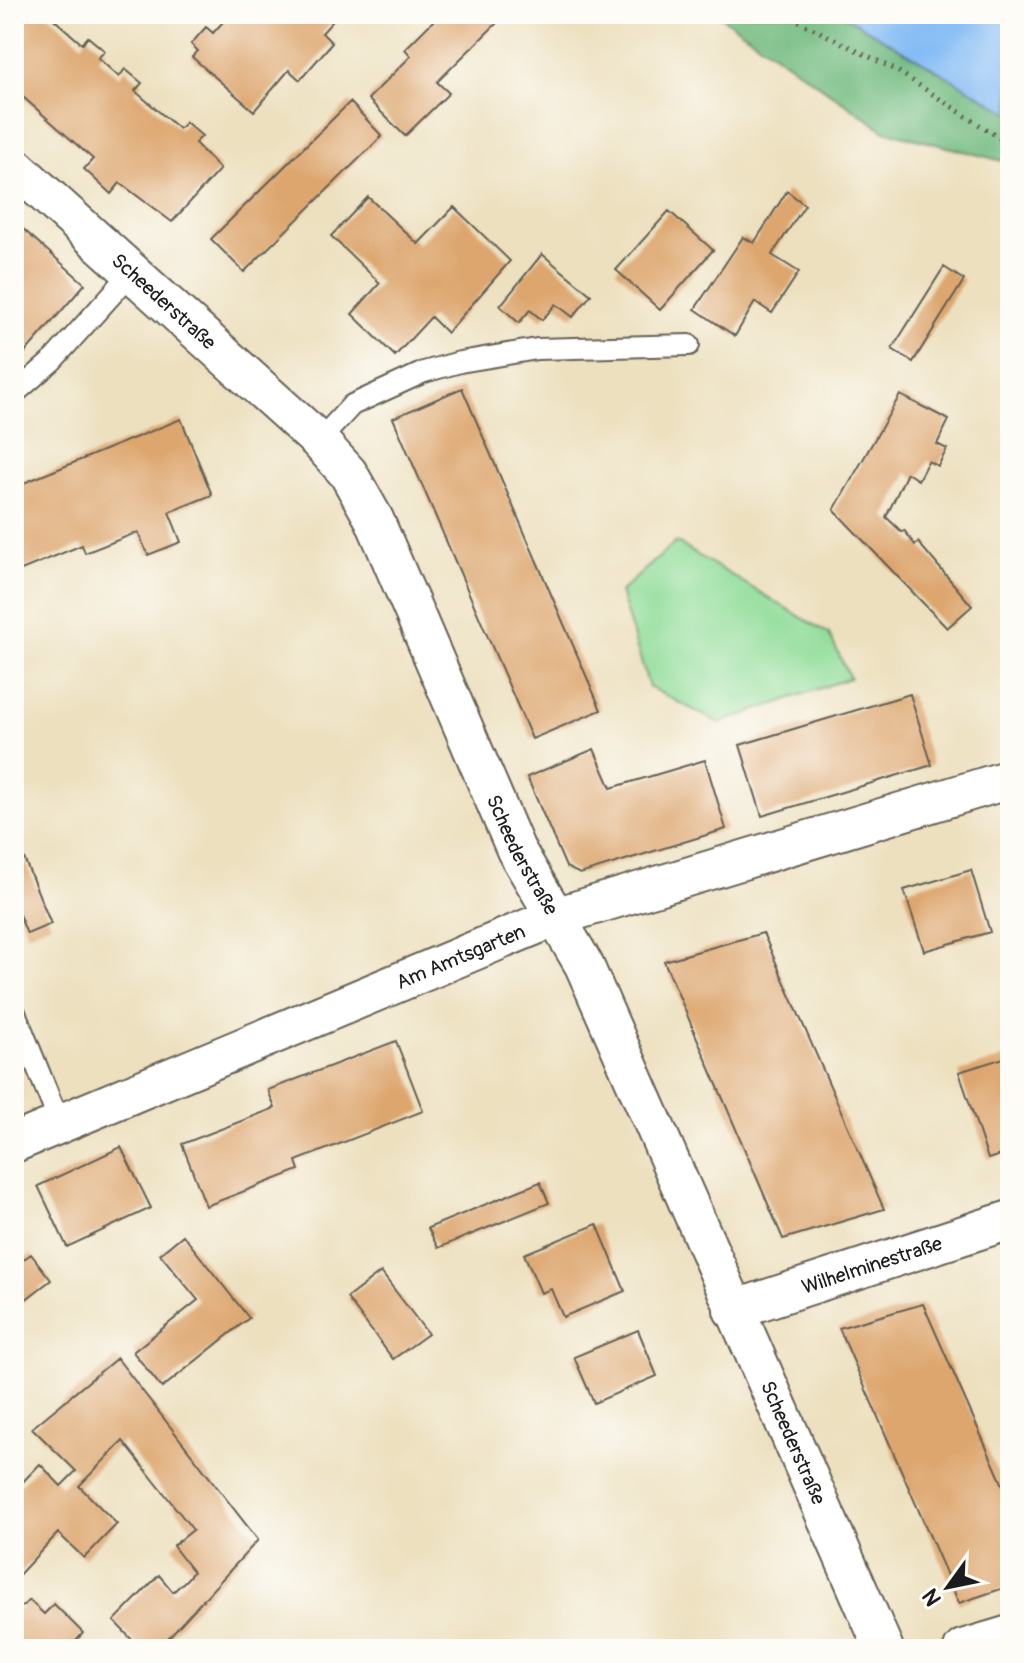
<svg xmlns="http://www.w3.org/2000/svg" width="1024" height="1663" font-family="Pangolin,sans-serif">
	<rect width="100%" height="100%" fill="#fdfcf7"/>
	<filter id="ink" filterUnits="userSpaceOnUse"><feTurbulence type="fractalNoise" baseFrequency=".0125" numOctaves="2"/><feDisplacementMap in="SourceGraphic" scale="16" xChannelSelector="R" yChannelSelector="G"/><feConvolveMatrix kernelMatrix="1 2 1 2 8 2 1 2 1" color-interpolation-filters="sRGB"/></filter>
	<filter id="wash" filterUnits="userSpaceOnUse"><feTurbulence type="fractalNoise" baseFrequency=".006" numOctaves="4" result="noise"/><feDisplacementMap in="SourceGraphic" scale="32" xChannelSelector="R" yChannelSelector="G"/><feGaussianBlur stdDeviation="1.8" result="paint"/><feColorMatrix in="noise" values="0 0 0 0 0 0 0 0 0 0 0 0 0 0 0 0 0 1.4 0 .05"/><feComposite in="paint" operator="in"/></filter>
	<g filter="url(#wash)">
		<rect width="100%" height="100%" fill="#ede0bf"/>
		<path fill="#91dd9a" stroke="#567c5b" stroke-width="2" d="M676 542 829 634 850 678 719 723 649 687 620 592Z"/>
		<path fill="#74bc82" stroke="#486c4f" stroke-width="2" d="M717 14H841L1010 113V163L885 131Z"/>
		<path fill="#84bcf5" stroke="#506c88" stroke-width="2" d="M841 14H1010V113Z"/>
		<g id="blocks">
			<path fill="#dda66e" d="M14 14H48L82 44 88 37 105 51 98 58 119 77 125 69 142 83 135 91 179 129 186 122 202 136 195 143 220 169 172 222 120 183 111 194 84 169 93 159 14 89Z
				M230 14H339L322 33 332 43 300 80 289 70 254 111 192 57 198 51 191 44 206 27 213 33Z
				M440 14H506L437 82 449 93 405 136 368 99 411 56 405 49Z
				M350 102 382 136 244 272 211 239Z
				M787 191 805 205 772 255 799 272 772 313 755 302 735 336 695 309 743 237 754 243Z
				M368 197 418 244 454 207 510 261 447 333 431 317 395 356 352 314 380 283 331 236Z
				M669 211 713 250 660 310 616 270Z
				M14 221 85 284 22 356 14 349Z
				M542 254 591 295 573 317 556 304 542 320 530 310 519 323 500 306Z
				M944 267 964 280 913 362 892 349Z
				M462 388 601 710 532 739 393 418Z
				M900 395 949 420 937 444 947 449 938 466 928 461 918 480 907 473 886 517 902 532 904 530 915 545 918 542 972 606 947 628 834 510Z
				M181 419 212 495 169 512 181 542 148 555 138 532 85 553 82 545 14 573V487Z
				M910 694 932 765 762 816 740 745Z
				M594 749 611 788 705 760 726 829 580 874 566 867 527 777Z
				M14 834 51 924 27 934 14 903Z
				M971 870 990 932 924 951 904 890Z
				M763 933 884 1209 783 1239 664 961Z
				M396 1041 423 1111 296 1161 299 1170 206 1206 182 1144 275 1108 268 1090Z
				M1010 1056V1152L988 1159 959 1072Z
				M121 1147 151 1208 67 1247 38 1186Z
				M540 1182 549 1203 438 1248 428 1228Z
				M597 1224 625 1291 563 1317 551 1289 541 1293 524 1254Z
				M183 1235 249 1318 162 1388 133 1352 198 1300 160 1254Z
				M31 1254 51 1280 21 1303 14 1294V1266Z
				M381 1272 428 1334 393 1359 347 1298Z
				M923 1304 1010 1501V1586L959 1603 839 1328Z
				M638 1330 657 1376 594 1403 574 1357Z
				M117 1358 258 1540 158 1649H133L137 1645 114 1621 159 1575 173 1592 186 1580 193 1572 173 1546 193 1530 123 1441 79 1486 117 1524 84 1558 58 1533 14 1580V1491L40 1464 61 1486 76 1471 32 1428Z
				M29 1600 44 1614 54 1604 83 1633 75 1642 82 1649H14V1614Z"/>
		</g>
	</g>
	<g filter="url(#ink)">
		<use href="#blocks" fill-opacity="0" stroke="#656155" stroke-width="2"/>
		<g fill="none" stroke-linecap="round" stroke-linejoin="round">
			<g stroke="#656155" stroke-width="24">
				<path id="lane" d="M14 394 52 361 133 271
					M319 441 352 405 424 372 460 362 537 349 689 345
					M14 1010 60 1124"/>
			</g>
			<g stroke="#656155" stroke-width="42">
				<g id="street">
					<path id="s1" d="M14 166 319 441 348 473 374 519 516 850 584 965 884 1649"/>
					<path id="s2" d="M14 1143 555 917 1010 779"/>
					<path id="s3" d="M733 1310 1010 1220"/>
					<path d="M963 1649 1010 1635"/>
				</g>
			</g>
			<path stroke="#656155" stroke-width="5" stroke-dasharray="2 6" stroke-linecap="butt" d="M784 14 896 70 1010 145"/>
			<use href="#lane" stroke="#fff" stroke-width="20"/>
			<use href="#street" stroke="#fff" stroke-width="38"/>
		</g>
	</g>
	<g text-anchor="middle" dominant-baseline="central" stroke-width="6" stroke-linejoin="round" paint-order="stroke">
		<g font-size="20" fill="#1c1c1c" stroke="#fdfcf7">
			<text stroke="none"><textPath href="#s1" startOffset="202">Scheederstraße</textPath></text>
			<text stroke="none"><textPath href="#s1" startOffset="874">Scheederstraße</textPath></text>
			<text stroke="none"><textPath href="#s2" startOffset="484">Am Amtsgarten</textPath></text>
			<text stroke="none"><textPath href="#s3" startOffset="146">Wilhelminestraße</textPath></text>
			<text stroke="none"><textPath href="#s1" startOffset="1522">Scheederstraße</textPath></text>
		</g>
	</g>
	<rect width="1024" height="1663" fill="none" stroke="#fdfcf7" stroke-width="48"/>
	<g transform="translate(948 1587) rotate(237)" stroke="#fdfcf7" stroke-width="6" paint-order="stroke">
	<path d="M0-6L14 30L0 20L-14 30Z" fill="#1c1c1c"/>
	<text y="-12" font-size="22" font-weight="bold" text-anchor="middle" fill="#1c1c1c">N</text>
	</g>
</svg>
